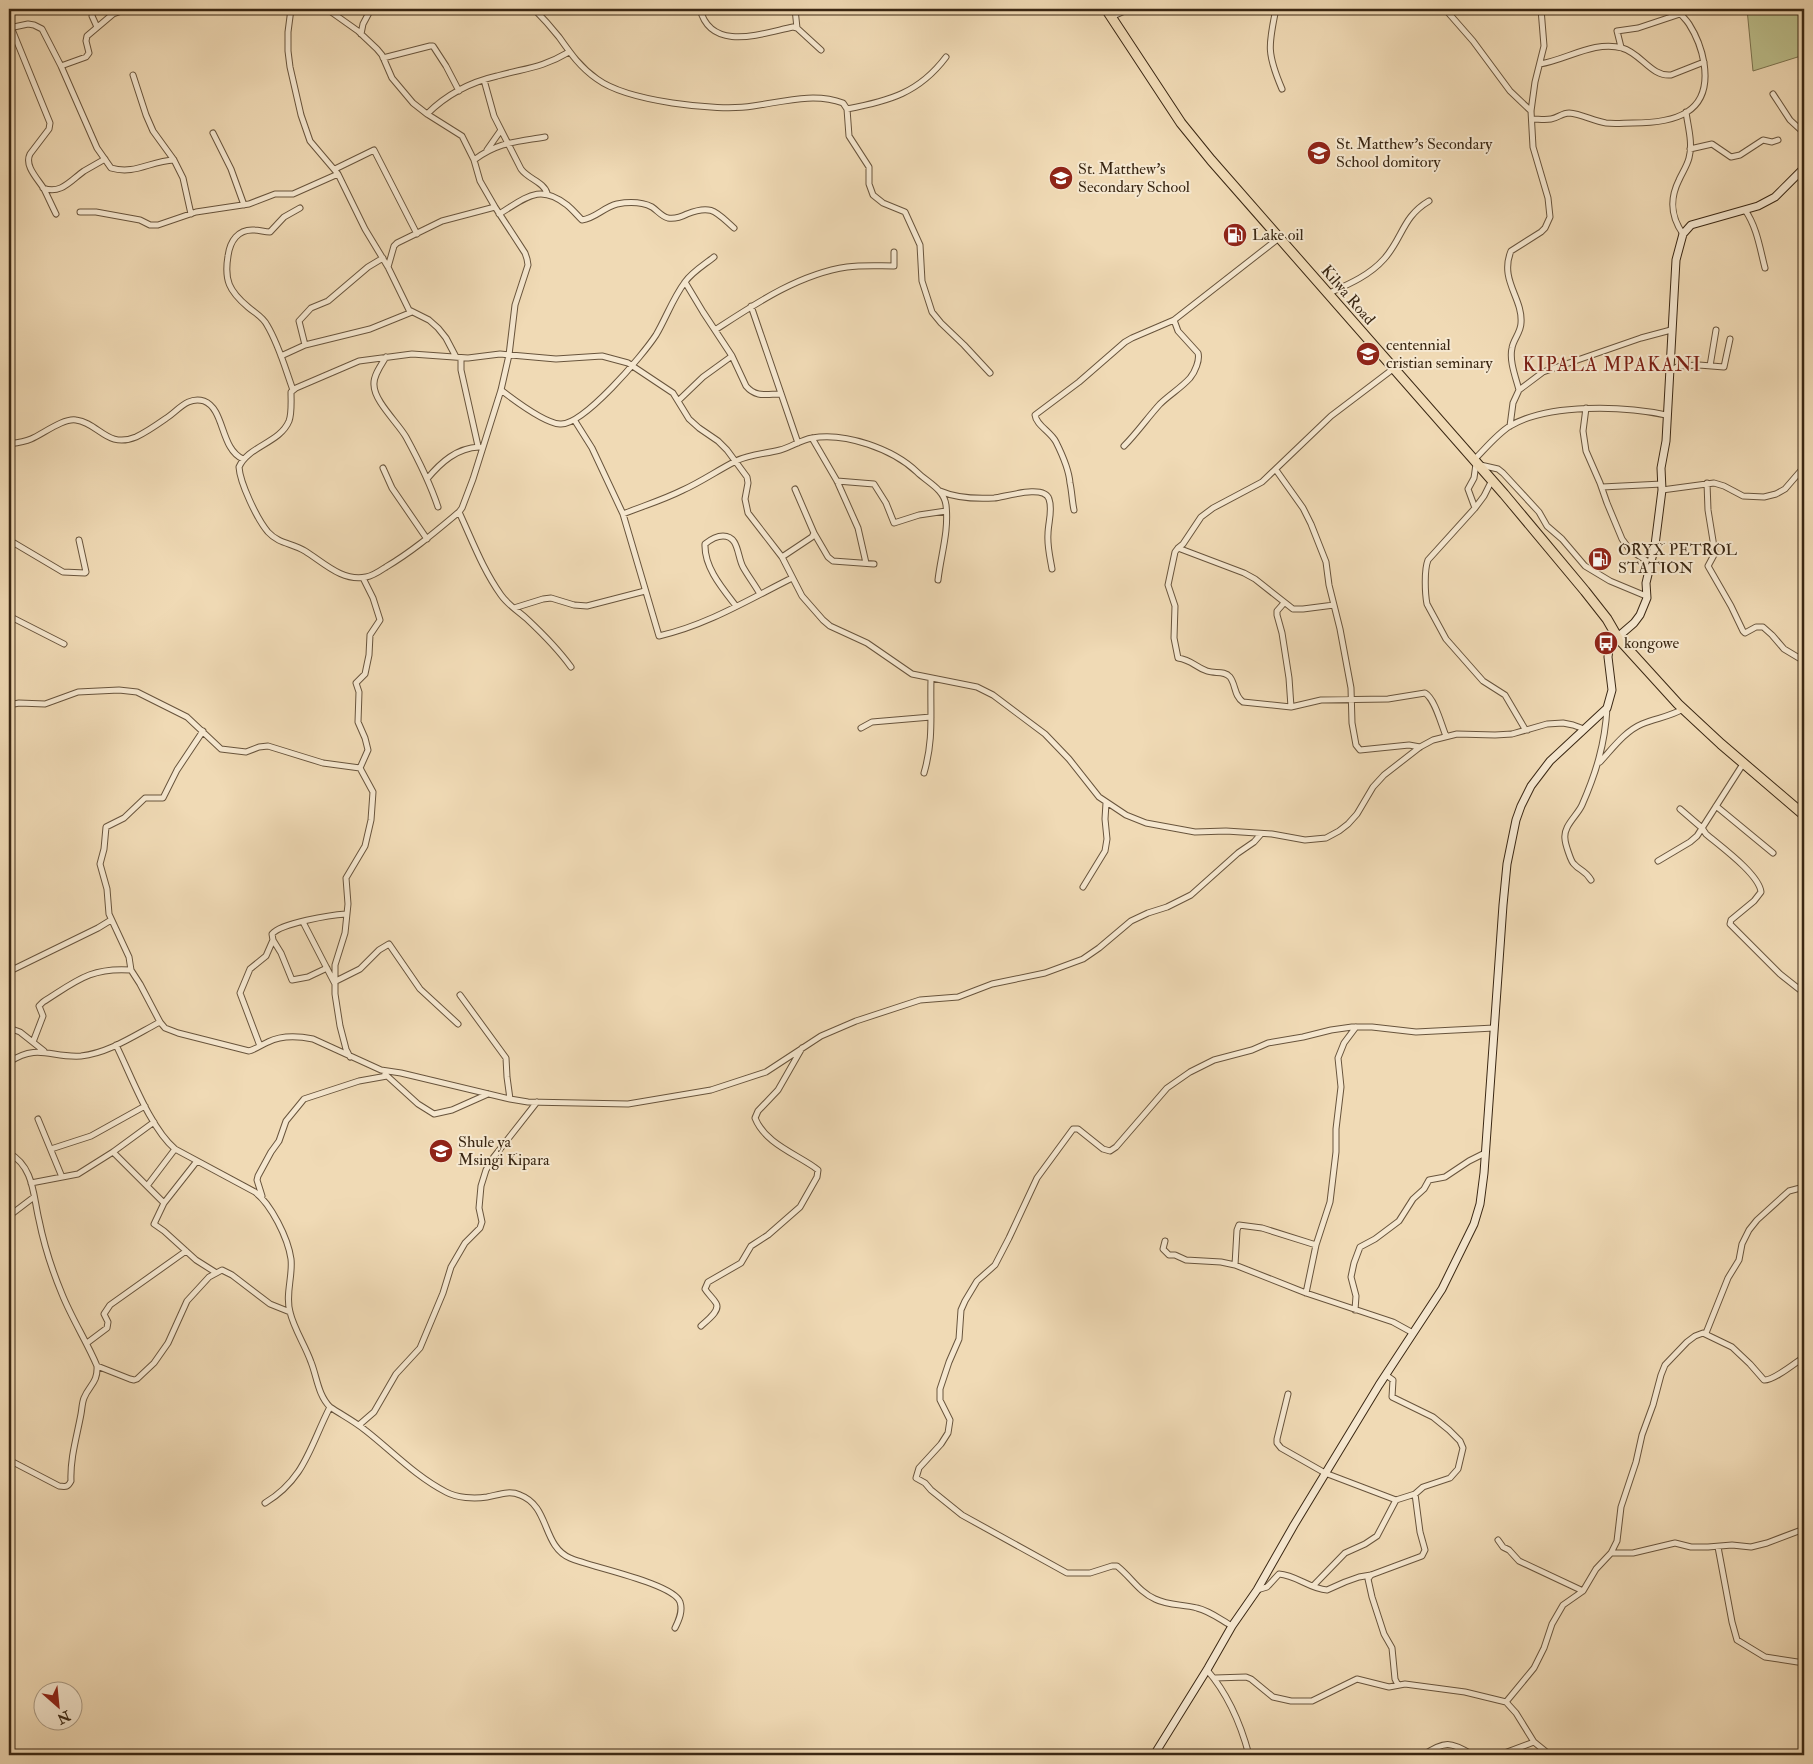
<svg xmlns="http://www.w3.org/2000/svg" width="1813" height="1764" font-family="'IM FELL Double Pica',serif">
	<rect width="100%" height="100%" fill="#f0dab5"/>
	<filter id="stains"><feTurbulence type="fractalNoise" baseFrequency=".004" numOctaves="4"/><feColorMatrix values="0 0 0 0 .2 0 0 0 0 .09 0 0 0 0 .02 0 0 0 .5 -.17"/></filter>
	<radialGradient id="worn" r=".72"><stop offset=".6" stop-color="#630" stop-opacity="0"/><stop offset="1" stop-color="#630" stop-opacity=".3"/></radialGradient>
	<path fill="#bcbf8c" stroke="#7b7350" d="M1747 9H1804V55L1753 71Z"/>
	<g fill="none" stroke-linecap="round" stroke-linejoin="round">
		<g stroke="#68543c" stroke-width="7">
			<path id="street" d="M93 9 92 16 97 27
				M291 9 288 32V51L290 67 301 115 310 141 338 174 365 229 388 267 409 310 429 320 438 328 446 338 456 357
				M327 9 358 31 377 49 382 55 392 78 413 103 427 114 462 136 474 160 480 181 495 207 525 253 527 259 528 265 515 305 509 355 501 390 473 479 462 508 459 512C435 532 413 551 386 567 380 571 373 576 366 577 342 582 323 562 305 551 292 543 279 544 268 532 257 519 240 483 239 467 248 446 280 443 289 421 292 413 291 401 291 392L296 388 359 361 412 354 468 358 500 354 556 359 602 356 628 363 673 393 689 419 699 428 718 441 727 450 747 477 748 483 745 499 748 513 782 557 802 596 823 620 830 626 867 643 912 674 977 687 993 695 1045 734 1069 759 1099 797 1126 815 1146 823 1195 832 1226 831 1272 834 1305 840 1326 838 1339 831 1348 824 1357 814 1373 787 1384 775 1420 747 1433 740 1457 734 1495 735 1512 734 1547 724 1563 723 1573 725 1584 729
				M534 9C543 18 551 27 559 37 571 54 580 67 597 79 627 101 716 112 753 106 782 102 814 92 843 103L847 109 849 136 869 167V184L873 195 883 203 905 212 920 245 922 281 932 312 941 323 964 345 990 373
				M700 9C711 53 763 33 793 27L797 28 821 50
				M795 9 797 28
				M1276 9C1268 46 1267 54 1282 89
				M1445 9 1473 41 1510 91 1531 111
				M1541 10 1583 9
				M1111 17 1129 9
				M11 27 50 123 49 129 30 154C24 166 38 179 44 189 48 197 52 206 56 214
				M9 28 28 24 34 25 42 29 61 66 97 148 111 168C135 175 150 161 174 160
				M361 34 363 24 371 9
				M1621 47 1617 31 1638 28 1680 14
				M383 58 430 46H433L446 66 459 91
				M1540 64C1566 60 1595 40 1622 48 1641 53 1651 77 1671 75L1704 62
				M61 66 86 57 89 53 86 41 87 36 113 14 127 9
				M133 75 146 115 153 131 174 160 183 178 191 214
				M484 80 494 116 521 169C528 179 544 182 547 193
				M1773 94 1790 120 1804 133
				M847 109C889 101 919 93 946 57
				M427 114C446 95 471 82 497 76 526 68 542 68 569 52
				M1532 119C1538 119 1545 120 1551 119 1558 118 1562 113 1569 113 1582 114 1593 121 1606 123 1615 124 1624 123 1633 123 1674 123 1712 114 1704 63 1702 51 1696 35 1689 24 1685 18 1680 15 1678 9
				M213 133 231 169 244 205
				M1690 149 1712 144 1731 157 1740 155 1763 140 1772 142 1778 140
				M487 150 501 130
				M474 160C498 142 516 142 545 137
				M335 169 374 150 417 234
				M43 188C61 195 71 180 84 171 91 167 98 163 105 159
				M1745 210C1757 227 1760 249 1765 268
				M80 212H96L140 220 150 225H158L196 212 249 204 275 194H293L338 174
				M499 214C526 198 539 183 567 205 573 210 577 215 582 220 596 218 604 207 617 204 628 202 642 202 652 207 658 211 661 216 668 218 674 219 681 217 687 214 712 204 716 212 734 228
				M1683 234C1671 217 1669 200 1679 180 1682 173 1687 166 1689 158 1693 143 1688 127 1686 112
				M388 267 394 246 397 243 442 221 495 207
				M685 282 703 312 732 356 746 386C756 398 767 394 781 394
				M1327 294C1347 285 1369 276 1384 259 1403 238 1402 217 1429 201
				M751 306 798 443
				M715 330C755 304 799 274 847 267 863 265 878 266 894 266V252
				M305 345 299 321 311 308 328 301 368 267 383 258
				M281 356 305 345 370 329 412 312
				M386 357C381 365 373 376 374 385 374 401 398 423 406 437 418 459 430 483 438 507
				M461 358V370L478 446
				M1710 366 1716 330
				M1393 369 1331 416 1262 482 1213 508 1201 517 1183 544 1178 548 1175 552 1168 585 1175 606 1174 638 1178 658C1192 660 1195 667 1207 671 1215 674 1224 670 1230 677 1236 685 1234 696 1243 702L1291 707 1321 700 1388 699 1425 693C1435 699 1441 724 1446 736
				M1670 371 1679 366 1699 365 1724 367 1730 339
				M293 390C285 368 279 345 267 325 263 317 255 313 248 307 229 291 224 280 228 256 230 241 238 229 254 230 260 230 264 232 270 232L284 217 300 208
				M501 390C514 400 545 423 560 424 583 426 643 355 656 335 666 318 673 298 685 282 692 272 704 265 714 257
				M1519 390C1516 378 1509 361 1512 348 1513 340 1521 332 1521 323 1523 298 1499 280 1511 251L1541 232 1545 228 1550 217 1548 198 1533 147 1531 111 1535 82 1544 46 1541 9
				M678 401 703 377 732 356
				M1586 408 1583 431 1586 451 1600 483 1607 503 1622 539 1630 550 1650 563
				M575 421 592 448 623 514 659 636C707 625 748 600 792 578
				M1510 426 1513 403 1519 390 1543 372 1641 338 1671 330
				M812 438 837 481 858 528 866 563
				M9 444C16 443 24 442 31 439 43 434 63 418 76 420 99 423 107 449 136 437 147 432 158 424 168 417 179 409 189 396 204 401 225 409 220 449 243 459
				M1124 446C1137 433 1148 417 1160 404 1169 395 1181 388 1190 378 1195 372 1200 360 1198 353L1178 331 1174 320
				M1474 460C1485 449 1497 434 1510 426 1549 403 1624 406 1666 415
				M383 468 392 488 427 539
				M1276 470 1303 508 1311 524 1326 562 1329 585 1340 629 1351 688 1352 723 1356 745 1360 750 1409 745 1420 747
				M427 479C441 462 457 448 479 447
				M1492 480 1484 496 1475 508 1428 560C1424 570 1425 594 1427 604L1446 639 1483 681 1505 695 1525 729 1528 730
				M837 481 874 484 886 503 894 523 919 515 946 511
				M1707 483 1708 510 1715 553 1708 566 1731 606 1743 631 1745 633 1756 627H1763L1772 635 1784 649 1804 661
				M1602 487 1662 484
				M1662 490 1714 483 1724 486 1743 496 1764 497 1776 494 1785 489 1804 467
				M940 491C956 498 976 499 994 498 1005 497 1044 484 1049 499 1053 510 1048 523 1048 534 1047 546 1050 557 1052 569
				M1475 508 1468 489 1474 478 1476 464 1498 469 1503 473 1539 512 1547 526 1562 539 1585 566 1610 581 1646 596
				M1074 510C1072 501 1072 492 1070 483 1069 470 1062 454 1056 442 1051 432 1036 425 1035 415L1079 382 1125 342 1132 338 1174 320 1279 238
				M459 512C472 540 483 570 501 595 508 605 518 611 527 619 543 634 558 649 571 667
				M623 514C643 506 663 500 683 490 701 482 718 470 736 461 750 454 765 454 780 450 791 447 801 440 812 438 845 432 893 449 917 472 927 482 944 489 946 505 949 532 941 554 938 580
				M814 533 828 557 833 561 874 564
				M9 540 63 572 85 573 86 572 79 540
				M1178 548 1244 573 1255 579 1293 609H1303L1334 605
				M782 557 812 537 814 533 795 489
				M1284 603 1277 611V615L1282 633 1289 678 1291 707
				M736 606C722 588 704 567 705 544 711 539 716 536 723 536 739 536 737 556 743 567 748 576 755 585 760 594
				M514 608 543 599 551 598 574 605 587 606 645 591
				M9 616 64 644
				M9 705 19 703 45 704 78 692 119 690 137 692 187 717 221 749 246 752 259 747 268 746 323 763 360 768
				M861 728 872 722 931 717
				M203 731 177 770 163 798H145L124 818 106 827 104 849 100 864 107 889 109 914 129 957 131 970 140 984 160 1022 165 1028 178 1033 249 1051C256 1049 261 1045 268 1042 282 1035 298 1036 313 1039L381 1070 401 1073 510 1099 528 1102 628 1104 711 1090 766 1072 821 1036 856 1021 920 1000 958 997 992 984 1045 973 1083 959 1099 948 1131 921 1148 913 1167 907 1191 895 1238 853 1254 842 1261 834
				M1600 762C1612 749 1625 731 1642 724 1656 718 1669 717 1683 709
				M924 773C934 739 930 713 931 679
				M1716 806 1773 853
				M1680 809 1702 828 1706 834C1720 846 1759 874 1761 892L1754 901 1731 920 1730 924 1780 974 1804 993
				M1658 861 1690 842 1697 836 1743 764
				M1591 880C1585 870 1580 871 1574 864 1571 862 1565 843 1565 839 1563 826 1577 816 1582 805 1596 773 1605 744 1607 708
				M1083 887 1105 851 1107 839 1105 819 1106 803
				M303 922 335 984
				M327 968 308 977 292 980 281 953 273 940 272 934C281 923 331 915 346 914
				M14 969 98 928 111 920
				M336 981 360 969 379 950 389 944 420 989 458 1024
				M460 995 506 1058 507 1077 510 1099
				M9 1028 20 1032 44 1051
				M33 1042 43 1016 39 1006 43 1002C75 982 90 967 131 970
				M116 1045C131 1075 150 1128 175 1149L255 1192C271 1204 288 1238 291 1259 293 1276 285 1295 290 1312 294 1329 305 1345 311 1362 317 1377 318 1395 330 1407 342 1415 354 1421 365 1430 392 1451 415 1476 446 1492 457 1498 474 1499 487 1497 498 1495 509 1490 520 1495 550 1506 542 1546 570 1558 590 1567 673 1583 680 1602 683 1611 679 1620 675 1628
				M260 1046 240 993 250 969 266 956 273 940
				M350 1057 346 1049 340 1026 335 994V965L345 933 348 904 346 878 365 846 371 820 373 792 360 768 368 750 365 738 358 722 359 692 356 683 365 674 369 655 370 635 380 620 373 598 363 578
				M9 1062C39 1043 50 1058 81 1056 109 1053 135 1035 160 1022
				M385 1074 418 1104 434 1114 452 1110 488 1094
				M38 1119 62 1177
				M51 1149 91 1136 145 1106
				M113 1152 164 1203
				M9 1153C34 1167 33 1195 39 1220 44 1245 52 1270 62 1294 72 1319 87 1342 97 1366 98 1383 89 1385 84 1398 82 1403 82 1409 81 1414 77 1436 70 1458 71 1481 68 1487 66 1487 59 1486L9 1460
				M197 1161 164 1203 154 1224 164 1231 196 1260 215 1272
				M31 1183 78 1174 113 1152 154 1122
				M147 1186 175 1149
				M262 1196 257 1180 258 1176 271 1152 279 1141 286 1121 304 1099 359 1081 387 1076
				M9 1216 34 1197
				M1165 1241 1163 1249 1169 1255H1175L1186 1260 1221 1262 1235 1265 1306 1293 1393 1322 1413 1333
				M1235 1265 1237 1230 1239 1225 1262 1228 1316 1245
				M1306 1293 1316 1245 1330 1202 1336 1152V1129L1341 1087 1338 1058 1344 1043 1356 1027
				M1355 1310 1356 1296 1351 1277 1354 1263 1360 1247 1375 1239 1399 1221 1413 1199 1424 1189 1429 1180 1445 1177 1469 1161 1485 1153
				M701 1326C706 1321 721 1311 716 1303 713 1298 708 1294 705 1289L708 1282 741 1263 751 1246 768 1235 800 1207 817 1177 818 1170 814 1167C794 1153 765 1143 755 1118L758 1111 778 1090 802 1048
				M1706 1333 1728 1278 1739 1260 1742 1244 1749 1230 1757 1220 1789 1191 1804 1187
				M87 1343 107 1328 108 1322 104 1314 110 1305 186 1251
				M97 1366 130 1379 134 1380 137 1379 154 1363 168 1343 187 1301 209 1277 222 1270 232 1275 270 1304 290 1312
				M1288 1394 1277 1439V1443L1281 1448 1325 1473 1396 1500
				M359 1425 374 1412 396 1374 420 1348 443 1293 451 1267 465 1243 480 1228 482 1222 479 1208 481 1186 486 1170 493 1158 537 1102
				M265 1503C305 1479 310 1446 330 1407
				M1498 1540 1503 1547 1509 1550 1519 1561 1583 1591
				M1718 1547 1732 1622 1737 1640 1765 1657 1804 1663
				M1611 1553H1633L1675 1543 1691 1547H1708L1732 1545 1751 1547 1767 1543 1804 1529
				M1371 1575 1368 1579 1372 1597 1384 1634 1392 1648 1395 1679 1398 1685
				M1313 1586 1345 1553 1365 1544 1377 1536 1396 1500 1415 1494 1423 1487 1450 1478 1458 1469 1463 1448 1460 1441 1449 1430 1433 1417 1392 1397 1393 1380 1386 1375
				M1257 1590 1267 1587 1279 1574C1296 1575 1310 1589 1327 1590L1345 1582 1359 1577 1371 1575 1422 1556 1425 1550 1420 1532 1415 1494
				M1232 1626C1221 1620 1210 1611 1197 1608 1183 1604 1169 1606 1155 1599 1139 1592 1131 1577 1117 1566H1112L1090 1573H1067L962 1515 931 1490 925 1483 916 1478 919 1468 941 1444 948 1433 950 1420 940 1400V1389L949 1362 959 1339 961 1310 965 1301 977 1281 995 1265 1009 1238 1037 1178 1073 1129H1078L1103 1149 1110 1151 1116 1147 1167 1088 1190 1072 1214 1060 1252 1050 1268 1043 1303 1037 1331 1030 1352 1027H1372L1416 1032 1494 1028
				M1207 1670C1228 1694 1241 1725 1249 1755
				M1215 1678 1246 1677 1251 1679 1273 1697 1291 1701H1312L1357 1679 1389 1687 1405 1684 1465 1692 1506 1702 1516 1713 1534 1742 1550 1755
				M1506 1702 1534 1668 1544 1648 1552 1624 1563 1605 1583 1591 1596 1569 1611 1553 1617 1541 1621 1507 1636 1462 1642 1435 1653 1405 1661 1375 1665 1365 1687 1342 1695 1336 1703 1333 1732 1347 1750 1364 1764 1380C1773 1381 1795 1363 1804 1357
				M1423 1755C1445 1741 1450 1741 1473 1755
				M1499 1755 1534 1742"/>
		</g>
		<g stroke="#3a2713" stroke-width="9">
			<path id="secondary" d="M1154 1755 1208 1668 1232 1626 1257 1590 1294 1525 1379 1385 1442 1289 1474 1224 1480 1204 1484 1173 1503 905 1507 864 1516 820 1521 806 1531 786 1550 761 1607 708 1612 690 1608 657 1609 649 1612 642 1634 623 1640 615 1647 598 1646 583 1655 545 1662 490 1661 468 1666 441 1676 260 1683 234 1691 225 1758 206 1775 197 1804 168"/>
		</g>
		<g stroke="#3a2713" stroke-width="11">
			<path id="highway" d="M1106 9 1181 123 1211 160 1504 494 1585 591 1607 619 1618 638 1678 704 1721 744 1804 815"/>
		</g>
		<use href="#street" stroke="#f5e7cf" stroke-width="5"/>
		<use href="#secondary" stroke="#f5e7cf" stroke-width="7"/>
		<use href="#highway" stroke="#f0dab5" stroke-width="9"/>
	</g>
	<defs>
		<g id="school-disc" transform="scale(1.25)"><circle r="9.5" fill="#8f2418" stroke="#f5e7cf"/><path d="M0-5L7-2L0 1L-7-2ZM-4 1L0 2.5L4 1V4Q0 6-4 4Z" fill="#fff"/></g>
		<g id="fuel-disc" transform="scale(1.25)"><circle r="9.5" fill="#8f2418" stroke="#f5e7cf"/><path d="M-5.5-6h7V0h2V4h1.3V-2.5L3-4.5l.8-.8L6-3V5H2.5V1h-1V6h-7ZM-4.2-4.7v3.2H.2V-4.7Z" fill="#fff"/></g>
		<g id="bus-disc" transform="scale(1.25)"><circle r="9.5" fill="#8f2418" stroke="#f5e7cf"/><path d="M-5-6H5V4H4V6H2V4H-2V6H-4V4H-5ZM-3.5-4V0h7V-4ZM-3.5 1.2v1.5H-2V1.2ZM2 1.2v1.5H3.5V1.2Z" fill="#fff"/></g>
	</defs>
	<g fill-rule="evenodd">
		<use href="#school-disc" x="1319" y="153"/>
		<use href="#school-disc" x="1061" y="178"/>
		<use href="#fuel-disc" x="1235" y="235"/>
		<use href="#school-disc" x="1368" y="354"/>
		<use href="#fuel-disc" x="1600" y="559"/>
		<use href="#bus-disc" x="1606" y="643"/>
		<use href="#school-disc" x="441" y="1151"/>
	</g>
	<g text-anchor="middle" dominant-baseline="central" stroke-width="4" stroke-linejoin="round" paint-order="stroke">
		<g font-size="16" fill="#3a2713" stroke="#f5e7cf" text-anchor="start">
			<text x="1336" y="144">St. Matthew's Secondary<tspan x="1336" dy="18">School domitory</tspan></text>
			<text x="1078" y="169">St. Matthew's<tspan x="1078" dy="18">Secondary School</tspan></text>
			<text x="1252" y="235">Lake oil</text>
			<text x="1386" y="345">centennial<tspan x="1386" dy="18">cristian seminary</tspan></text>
			<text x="1618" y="550">ORYX PETROL<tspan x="1618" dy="18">STATION</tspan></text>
			<text x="1624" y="643">kongowe</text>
			<text x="458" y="1142">Shule ya<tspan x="458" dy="18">Msingi Kipara</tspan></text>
		</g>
		<g font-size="16" fill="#3a2713" stroke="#f5e7cf">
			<text transform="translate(1348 295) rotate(49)">Kilwa Road</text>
		</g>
		<g font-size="19" letter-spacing="1" fill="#7a1f14" stroke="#f5e7cf">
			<text x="1612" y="365">KIPALA MPAKANI</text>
		</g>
	</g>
	<rect width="1813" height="1764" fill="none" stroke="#f0dab5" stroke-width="30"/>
	<rect x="10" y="10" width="1793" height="1744" fill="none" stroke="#3a2713" stroke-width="2.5"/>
	<rect x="15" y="15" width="1783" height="1734" fill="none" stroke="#3a2713"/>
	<g transform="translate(58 1706) rotate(153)"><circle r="24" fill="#f5e7cf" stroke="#aa9a84"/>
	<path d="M0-4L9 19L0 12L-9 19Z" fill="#8f2418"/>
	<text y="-8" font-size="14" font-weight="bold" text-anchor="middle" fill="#3a2713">N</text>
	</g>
	<rect width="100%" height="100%" filter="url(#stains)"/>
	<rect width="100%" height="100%" fill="url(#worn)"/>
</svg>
